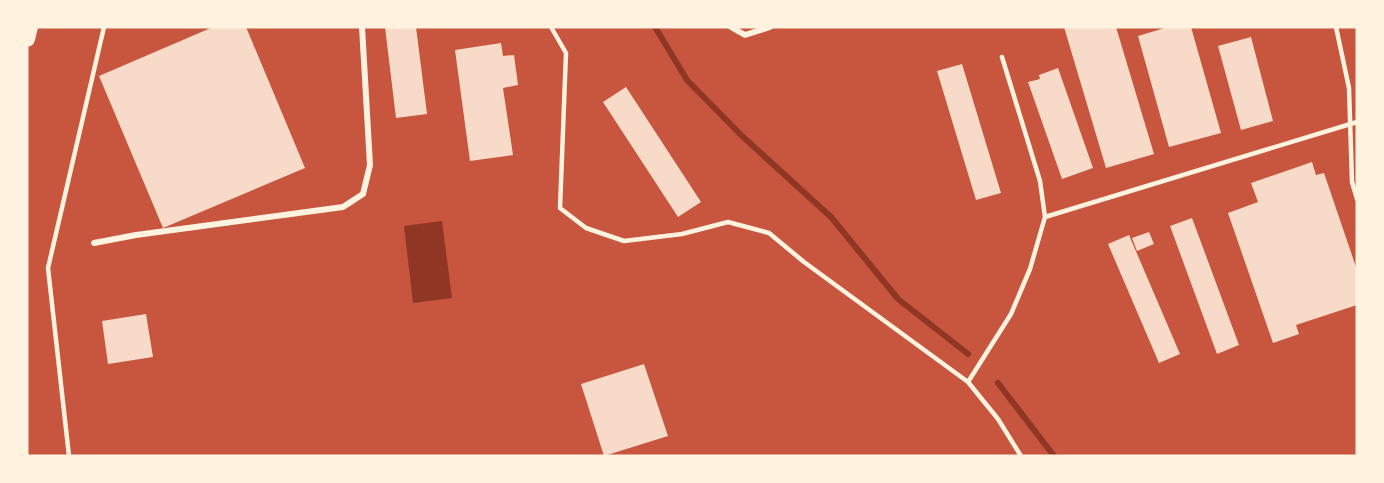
<svg xmlns="http://www.w3.org/2000/svg" width="1384" height="483" font-family="'DM Sans',sans-serif">
	<rect width="100%" height="100%" fill="#c8553d"/>
	<path fill="#8f3625" d="M442 221 452 298 413 303 404 226Z"/>
	<g fill="none" stroke-linecap="round" stroke-linejoin="round">
		<path stroke="#8f3625" stroke-width="6" d="M655 27 687 80 741 135 831 217 898 299 968 354
			M998 383 1054 456"/>
	</g>
	<path fill="#f7dbc8" d="M213 27H246L305 168 163 228 99 76Z
		M385 27H416L427 114 396 118Z
		M1064 27H1116L1154 154 1106 168Z
		M1168 27H1191L1221 133 1169 147 1138 36Z
		M1251 37 1273 121 1241 130 1218 46Z
		M501 43 503 56 514 55 518 85 503 88 513 155 470 161 455 50Z
		M962 64 1001 193 976 200 937 71Z
		M1058 68 1093 168 1062 179 1028 82 1040 79 1039 75Z
		M626 87 701 202 678 217 603 102Z
		M1312 162 1316 175 1324 173 1357 270V305L1296 325 1299 334 1273 343 1228 213 1258 202 1251 183Z
		M1192 218 1239 345 1217 354 1170 226Z
		M1149 232 1154 244 1137 251 1132 238Z
		M1129 235 1180 354 1159 363 1108 244Z
		M146 314 153 357 108 364 102 321Z
		M644 364 668 436 604 456 581 384Z"/>
	<g fill="none" stroke-linecap="round" stroke-linejoin="round">
		<path stroke="#fff3e0" stroke-width="4.5" d="M551 27 566 53 560 208 586 228 624 241 682 234 728 222 769 233 804 262 968 382 998 419 1021 456
			M1336 27 1349 88 1352 182 1357 199
			M1002 57 1040 181 1045 217
			M968 382 1011 314 1030 269 1045 217 1357 122
			M69 456 48 268 104 27"/>
		<path stroke="#fff3e0" stroke-width="6" d="M731 27 745 35 770 27
			M94 243 136 235 343 207 363 194 370 165 362 27"/>
		<path stroke="#fff3e0" stroke-width="16" d="M27 39 30 27"/>
	</g>
	<rect width="1384" height="483" fill="none" stroke="#fff3e0" stroke-width="57"/>
</svg>
